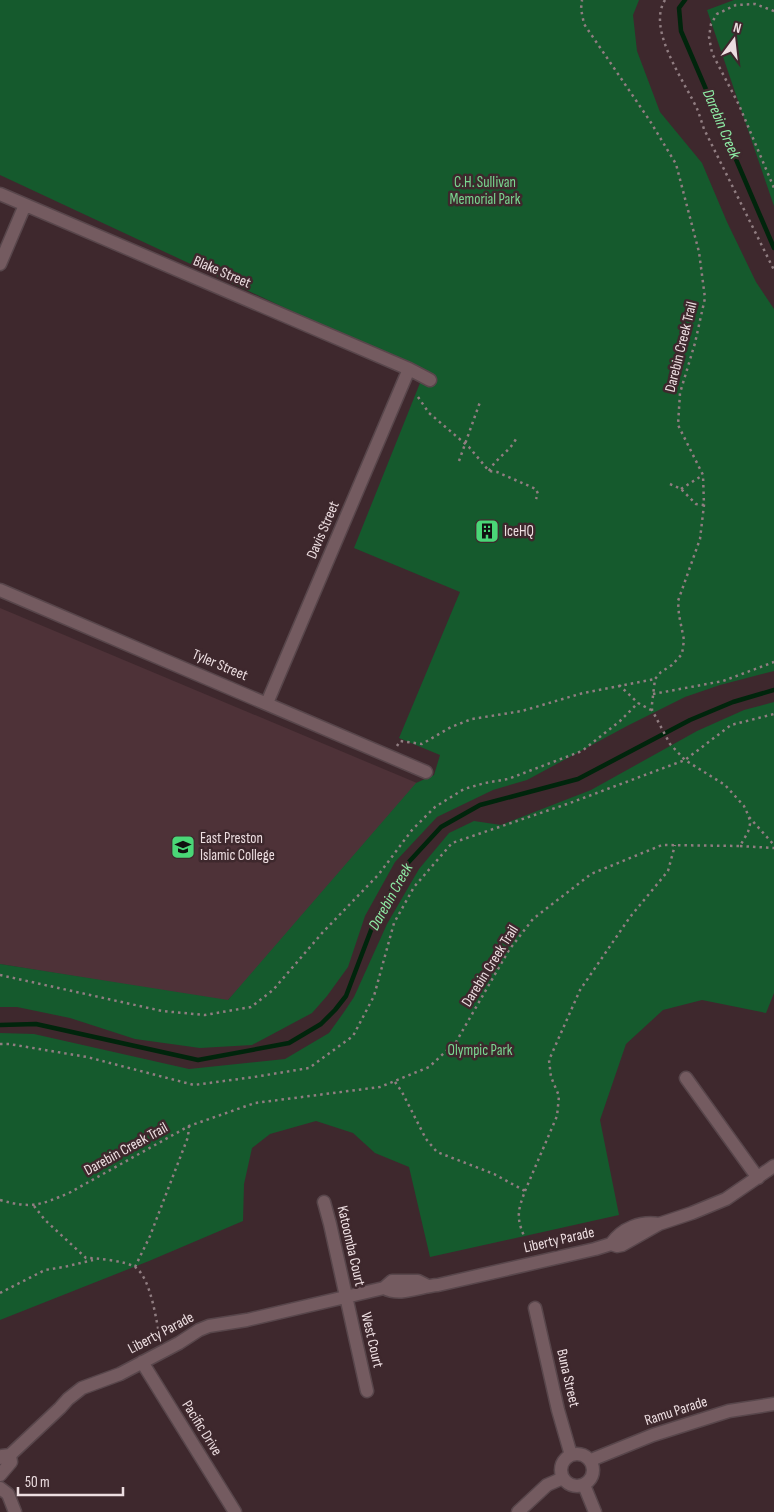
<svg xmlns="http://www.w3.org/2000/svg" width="774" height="1512" font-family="'Sofia Sans Condensed',sans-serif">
	<rect width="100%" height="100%" fill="#3e282d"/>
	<path fill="#4e3238" d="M0 608 417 783 315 911 227 1001 0 964Z"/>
	<path fill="#155a2d" d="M0 0H639L633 15 637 51 660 112 702 163 727 222 756 282 774 309V671L720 685 685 697 627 726 527 780 493 790 437 817 395 862 365 916 348 967 327 996 312 1013 252 1045 200 1048 135 1039 70 1018 17 1007H0V964L228 1000 416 783 434 775 440 755 399 738 460 592 354 548 424 373 0 175Z
		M734 0H774V206L707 10Z
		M774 702V993L766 1013 702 1000 663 1010 626 1044 600 1120 619 1215 430 1257 409 1167 375 1153 353 1133 316 1121 270 1134 252 1148 244 1184 243 1221 149 1261 0 1320V1033L34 1034 189 1069 285 1059 329 1033 344 1012 354 997 387 924 419 869 449 833 474 821 501 825 591 790 697 731 744 710Z"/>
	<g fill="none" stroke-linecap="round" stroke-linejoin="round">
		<path stroke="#00250c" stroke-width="4.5" d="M685 0 679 8 681 31 774 248
			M0 1025 36 1024 198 1060 289 1043 321 1024 335 1010 346 996 376 917 406 865 441 827 480 805 578 779 690 720 733 702 774 690"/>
		<g stroke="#58464b" stroke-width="15">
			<path id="minor" d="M0 194 409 369 430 380
				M0 264 25 205
				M0 590 426 772
				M267 703 409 369
				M686 1078 758 1178
				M324 1202 330 1224 367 1391
				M611 1244C622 1228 641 1221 659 1224
				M384 1288C401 1297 420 1286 438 1285L595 1249 611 1244 617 1246 622 1245 659 1224 692 1213 726 1199 774 1166
				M535 1308 558 1410 571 1455
				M142 1362 235 1512
				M561 1470a16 16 0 1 1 32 0a16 16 0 1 1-32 0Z
				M0 1458 2 1456 10 1455 60 1408 68 1399 82 1388 120 1374 179 1343 199 1330 209 1326 247 1320 384 1288 392 1281H418L426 1285
				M591 1460 653 1435 729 1411 774 1404
				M0 1475 11 1462 10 1455
				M584 1485 595 1512
				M0 1488 8 1494 15 1512
				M518 1512 547 1485 563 1478"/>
		</g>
		<path stroke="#907d81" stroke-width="2.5" stroke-dasharray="2.5 4" stroke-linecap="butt" d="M665 0C646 30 686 83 698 111 700 117 702 123 704 129L774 270
			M774 11 755 4 736 5 717 14 711 24 709 37 712 53 739 105 774 188
			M418 397 429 413 469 447 489 471 497 472 536 489 538 494 536 499
			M459 461 480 402
			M489 471C496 458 509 452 516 439
			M670 484 681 489 696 504 704 505
			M681 489 703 475
			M619 685 638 703 651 710
			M653 694 723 681 774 662
			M397 746 400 741 422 744 451 727 472 719 522 711 583 693 655 679
			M749 817 774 845
			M740 846 774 848
			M0 975 162 1011 205 1015 251 1007 273 990 323 932 379 874 412 830 435 807 464 789 485 783 508 779 582 751 620 721 638 703
			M0 1044H9L87 1057 194 1085 254 1077 309 1068 353 1036 374 996 394 923 414 887 452 843 570 803 685 760 731 725 774 714
			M395 1082 402 1092 426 1139 437 1152 494 1174 525 1191C518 1210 516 1217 524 1236
			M525 1191 557 1116 559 1096 551 1077 549 1060 580 990 630 917 668 871 675 845
			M0 1200C32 1209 40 1205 69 1193L189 1126 255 1103 380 1087 429 1067 456 1042 509 950 533 919 591 874 662 845 740 846 748 832 750 824 749 817 744 806 725 785 685 760 670 744 652 710V704L655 679 661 672 672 665 682 654 684 640 679 615 678 601 700 539 704 505 703 475 678 425 680 393 695 343 705 298 699 252 676 164 650 121 584 24 581 9 582 0
			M34 1206 45 1220 86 1258C96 1258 126 1261 135 1267 151 1278 156 1320 160 1338
			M135 1267 150 1236 188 1137 189 1126
			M0 1293 45 1270 64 1267 93 1260"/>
		<use href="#minor" stroke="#745b60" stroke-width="12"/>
	</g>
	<defs>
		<g id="building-square" transform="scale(1.25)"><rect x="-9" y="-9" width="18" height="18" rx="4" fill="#4ad777" stroke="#3e282d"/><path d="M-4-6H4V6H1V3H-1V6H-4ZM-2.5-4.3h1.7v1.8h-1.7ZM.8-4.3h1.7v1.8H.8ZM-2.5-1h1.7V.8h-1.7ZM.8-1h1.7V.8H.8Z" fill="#111"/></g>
		<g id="school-square" transform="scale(1.25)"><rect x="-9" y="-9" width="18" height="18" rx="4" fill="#4ad777" stroke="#3e282d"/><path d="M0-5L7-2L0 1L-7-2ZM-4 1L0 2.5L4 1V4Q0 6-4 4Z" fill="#111"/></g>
	</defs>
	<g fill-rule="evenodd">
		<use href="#building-square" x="487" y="531"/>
		<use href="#school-square" x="183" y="847"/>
	</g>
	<g text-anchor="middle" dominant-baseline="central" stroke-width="5" stroke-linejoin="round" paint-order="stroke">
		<g font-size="15" fill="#7ad791" stroke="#3e282d">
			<text x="485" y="182">C.H. Sullivan<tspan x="485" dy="17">Memorial Park</tspan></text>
			<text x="480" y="1050">Olympic Park</text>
		</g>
		<g font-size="15" fill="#eddee1" stroke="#3e282d">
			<text transform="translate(222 272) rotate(23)">Blake Street</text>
			<text transform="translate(681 347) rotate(-76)">Darebin Creek Trail</text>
			<text transform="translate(323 530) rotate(-67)">Davis Street</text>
			<text transform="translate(220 665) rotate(23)">Tyler Street</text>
			<text transform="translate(490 966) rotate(-58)">Darebin Creek Trail</text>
			<text transform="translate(126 1149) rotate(-29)">Darebin Creek Trail</text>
			<text transform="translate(559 1240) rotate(-13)">Liberty Parade</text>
			<text transform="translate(351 1246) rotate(77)">Katoomba Court</text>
			<text transform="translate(161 1333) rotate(-28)">Liberty Parade</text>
			<text transform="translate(372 1340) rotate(77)">West Court</text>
			<text transform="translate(568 1378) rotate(77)">Buna Street</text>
			<text transform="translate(676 1411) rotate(-18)">Ramu Parade</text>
			<text transform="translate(202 1428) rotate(58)">Pacific Drive</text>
		</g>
		<g font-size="15" fill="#eddee1" stroke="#3e282d" text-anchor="start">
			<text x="504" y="531">IceHQ</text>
			<text x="200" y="838">East Preston<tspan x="200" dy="17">Islamic College</tspan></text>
		</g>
		<g font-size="16" font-style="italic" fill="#8eeca5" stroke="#3e282d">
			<text transform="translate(721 124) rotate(67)">Darebin Creek</text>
			<text transform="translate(391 897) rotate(-61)">Darebin Creek</text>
		</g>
	</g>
	<g transform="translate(734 40) rotate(15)" stroke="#3e282d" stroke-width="4" paint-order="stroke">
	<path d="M0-4L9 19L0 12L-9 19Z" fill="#eddee1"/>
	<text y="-8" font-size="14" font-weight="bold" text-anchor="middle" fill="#eddee1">N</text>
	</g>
	<path d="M18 1487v8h105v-8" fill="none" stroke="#eddee1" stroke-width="2.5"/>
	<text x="25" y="1487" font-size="15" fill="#eddee1" stroke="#3e282d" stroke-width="4" paint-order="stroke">50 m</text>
</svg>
